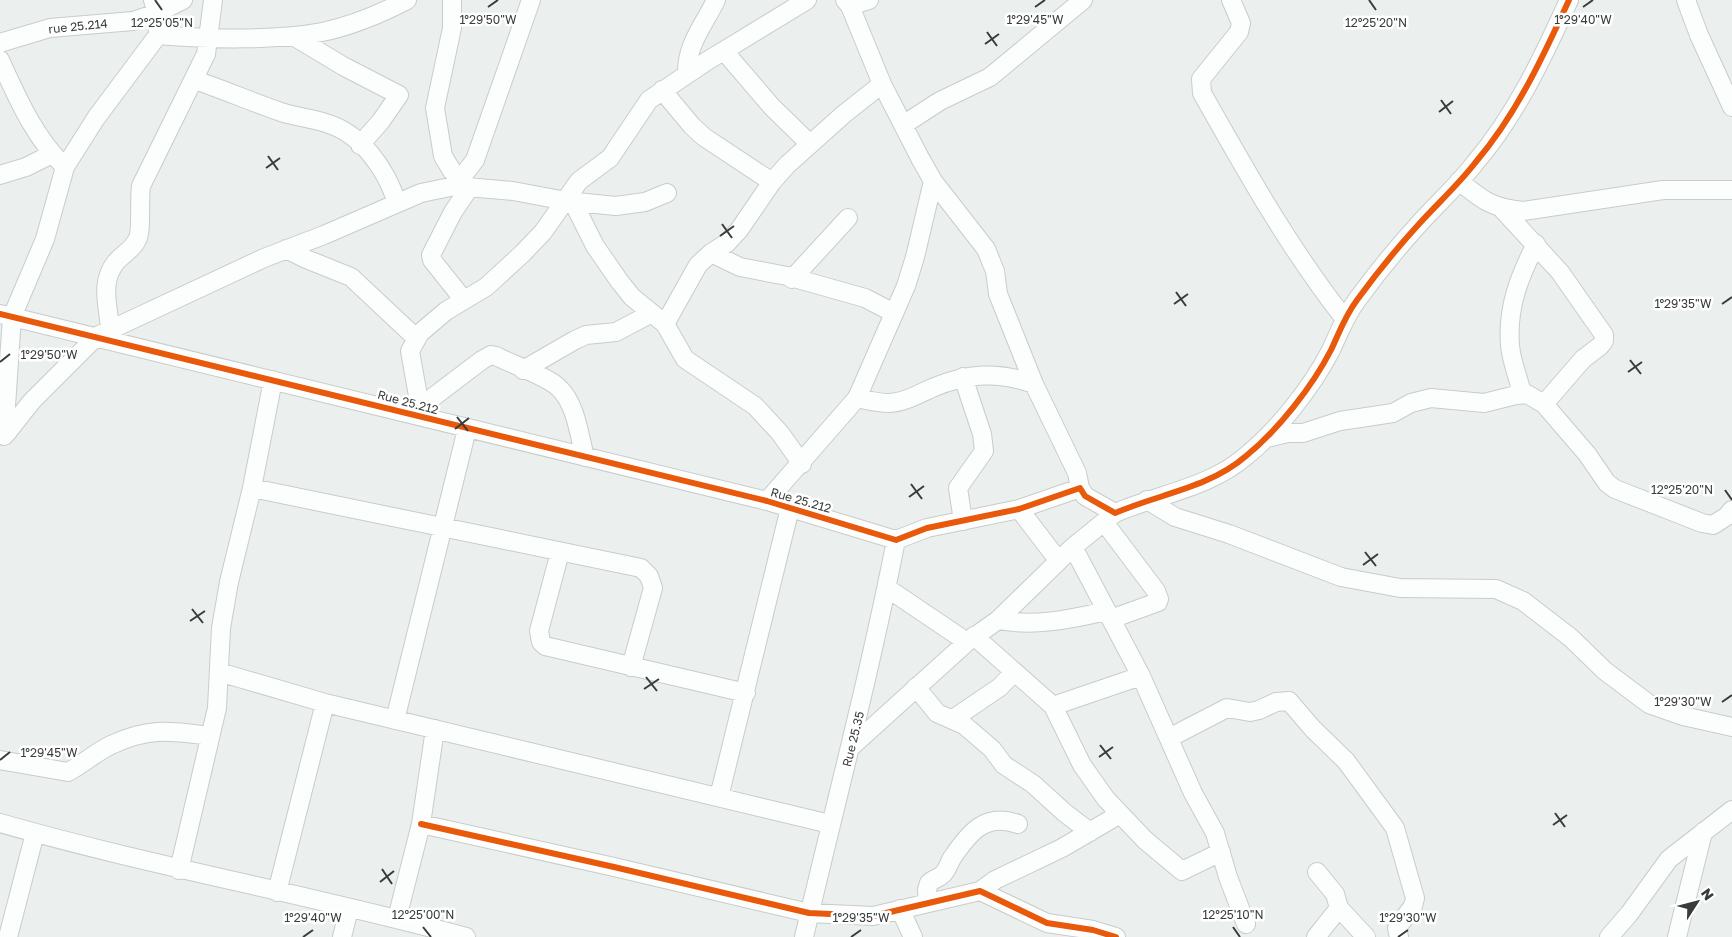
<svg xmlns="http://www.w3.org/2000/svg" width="1732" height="937" font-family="'Golos Text',sans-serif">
	<rect width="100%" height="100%" fill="#ebf0ef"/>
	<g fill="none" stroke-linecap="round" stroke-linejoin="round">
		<g stroke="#c8cccb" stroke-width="20">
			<path id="minor" d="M452 0V28L435 108 443 156 452 171 461 180
				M845 0 850 6 882 84 920 158 933 181 986 249 995 271 998 294 1034 384 1077 473 1080 488
				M1231 0 1241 23 1239 32 1201 79 1202 93C1246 171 1289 248 1344 318
				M1686 0 1699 35 1732 107
				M850 6 869 0
				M158 35C205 39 275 41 322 32 351 26 380 14 407 0
				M293 36 343 66 399 95 381 121 360 145
				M0 43 50 28 133 21 157 13 183 0
				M724 51 772 107 810 144
				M0 60C18 99 34 137 65 167
				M687 74C686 45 704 25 716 0
				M195 80C224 90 252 102 281 112 296 117 311 118 326 123 362 134 386 169 397 203
				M662 90 692 126 704 137 772 182
				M903 125 940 101 990 77 1083 0
				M0 175 26 167 52 154
				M1459 181C1482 200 1492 208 1523 211L1663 190H1732
				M455 186 475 160 531 0
				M573 202 595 246 620 282 632 297 665 324 685 359 755 406 780 433 802 464
				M1502 209 1560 272 1604 335V341L1600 346 1583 359 1544 404
				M286 249 306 259 351 277 416 338
				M711 253 740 267 787 276 865 298 894 313
				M792 279 848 218
				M463 299 432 260 431 255 453 212 470 187
				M0 314 767 501 896 540
				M665 324 698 265 711 253 727 243 739 230 772 182 787 165 844 114 882 84
				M110 330C109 307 99 283 116 262 122 255 133 249 137 240 142 233 139 199 141 186L206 54 213 0
				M523 370 575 340 586 335 616 332 652 313
				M1522 394C1519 379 1511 361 1510 345 1507 308 1519 277 1536 244
				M857 398C867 400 878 403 888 403 903 403 919 394 932 388 967 373 998 371 1034 384
				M420 407 482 360 491 355 496 356C511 364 549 377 559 388 576 404 579 435 585 457
				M418 415 420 407 410 351 420 333 446 311 486 287 522 254 543 232 579 181 610 158 649 100 707 61 807 0
				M6 434 32 401 97 336 264 258 324 235 421 193 455 186 513 191 566 201 616 206 645 202 667 193
				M4 436 12 317 45 239 65 167 96 118 158 35 157 13 153 0
				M1267 438 1288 433H1303L1340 421 1393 413 1411 403 1431 398 1484 403 1516 395 1527 394 1544 404 1587 454 1607 483 1615 489 1702 523 1713 525 1727 516 1732 510
				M252 488 641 568 649 576 653 588 631 667
				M1147 500 1175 517 1229 534 1341 577 1400 588 1496 589 1523 601 1571 638 1605 671 1649 704 1683 716 1732 727
				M767 501 857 398 906 286 915 257 933 181
				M1019 509 1058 560
				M963 521 958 488 984 451 982 434 963 377
				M1104 522 1156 591 1159 599 1158 602 1111 619
				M896 540 927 528 1019 509 1080 488 1085 496 1115 513C1159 494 1209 488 1246 456 1278 430 1312 387 1331 350 1339 333 1345 316 1357 300 1376 274 1397 248 1419 224 1437 204 1458 185 1475 163 1516 115 1543 57 1569 0
				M1073 547 1141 676 1193 793 1215 833 1228 877 1246 924
				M560 552 539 631 541 642 545 646 746 693
				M887 588 967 642
				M998 620C1036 627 1070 619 1107 611
				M974 636 1053 706 1141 676
				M219 672 325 703 830 824
				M916 687 937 713 964 725 992 749 1004 765 1033 784 1065 813 1090 832
				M1053 706 1082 765 1106 799 1145 840 1182 871 1221 852
				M953 719 1000 687 1014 672
				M395 720 467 429
				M1169 738 1227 708 1250 712 1259 710 1276 702 1289 701 1313 729 1346 761 1395 828 1415 898 1413 906 1397 928 1399 937
				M852 746 967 642 998 620 1073 547 1115 513
				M0 760 68 772C83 764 96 752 111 745 149 727 170 731 210 736
				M719 797 790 508
				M0 823C154 867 312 895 466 937
				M421 824 614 867 809 913 873 916 980 891 1047 923 1093 930 1116 937
				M179 870 217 708 221 628 229 582 252 488 273 380
				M1317 872 1335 894 1339 908
				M980 891 995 880 1062 848 1120 814
				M277 892 325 703
				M928 903 927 890 929 883C933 879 939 878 942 875 947 871 949 863 952 858 969 833 985 812 1018 824
				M900 909 913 937
				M397 918 421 824 435 729
				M8 937 35 833
				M342 937 349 909
				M804 937C835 805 870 673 896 540
				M1316 937 1339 908 1366 937
				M1609 937 1629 914 1669 859 1732 810
				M1677 937 1703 832"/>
		</g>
		<use href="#minor" stroke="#fcfdfd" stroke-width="18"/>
		<g stroke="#fff" stroke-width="9">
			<path id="cycleway" d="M0 314 767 501 896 540 927 528 1019 509 1080 488 1085 496 1115 513C1159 494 1209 488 1246 456 1278 430 1312 387 1331 350 1339 333 1345 316 1357 300 1376 274 1397 248 1419 224 1437 204 1458 185 1475 163 1516 115 1543 57 1569 0
				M421 824 614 867 809 913 873 916 980 891 1047 923 1093 930 1116 937"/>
		</g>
		<use href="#cycleway" stroke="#e8590c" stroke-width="6"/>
	</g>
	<path fill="none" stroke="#393c3c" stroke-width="2" d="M155 0 162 10M1369 0 1376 10M488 7 498 0M1035 7 1045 0M1583 7 1593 0M987 32 997 46M985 44 999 34M1441 100 1451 114M1439 112 1453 101M268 156 278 170M266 168 280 158M722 224 732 238M720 236 734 226M1176 292 1186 306M1174 304 1188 294M1722 304 1732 297M1630 360 1641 374M0 362 10 354M1628 372 1642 362M457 417 468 431M455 429 469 418M911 484 922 499M1725 490 1732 500M909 497 924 486M1365 552 1376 566M1363 565 1378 554M192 609 203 623M190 621 205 611M646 677 657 691M644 689 659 679M1722 702 1732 695M1100 745 1111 759M1099 757 1113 747M0 760 10 752M1555 813 1565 827M1553 825 1567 815M382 869 392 884M380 882 394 871M423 927 431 937M1233 927 1240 937M303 937 313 930M851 937 861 930M1398 937 1408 930"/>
	<g text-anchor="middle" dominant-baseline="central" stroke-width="5" stroke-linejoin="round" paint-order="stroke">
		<g font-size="12" fill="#393c3c" stroke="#fff">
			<text transform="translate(78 26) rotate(-6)">rue 25.214</text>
			<text transform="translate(408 402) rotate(15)">Rue 25.212</text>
			<text transform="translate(801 500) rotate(16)">Rue 25.212</text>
			<text transform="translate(853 739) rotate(-76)">Rue 25.35</text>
		</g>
	</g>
	<g font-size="12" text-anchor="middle" fill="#393c3c" stroke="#fff" stroke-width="5" stroke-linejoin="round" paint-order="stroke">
		<text x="488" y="24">1°29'50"W</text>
		<text x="1035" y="24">1°29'45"W</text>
		<text x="1583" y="24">1°29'40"W</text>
		<text x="162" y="27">12°25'05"N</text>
		<text x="1376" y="27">12°25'20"N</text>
		<text x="1683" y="308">1°29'35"W</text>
		<text x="49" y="359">1°29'50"W</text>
		<text x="1682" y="494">12°25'20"N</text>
		<text x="1683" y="706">1°29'30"W</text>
		<text x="49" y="757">1°29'45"W</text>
		<text x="423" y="919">12°25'00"N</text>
		<text x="1233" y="919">12°25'10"N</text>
		<text x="313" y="922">1°29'40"W</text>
		<text x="861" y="922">1°29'35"W</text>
		<text x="1408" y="922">1°29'30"W</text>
	</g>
	<g transform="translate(1697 902) rotate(54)" stroke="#ffffff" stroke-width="4" paint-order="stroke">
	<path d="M0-4L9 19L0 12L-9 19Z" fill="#393c3c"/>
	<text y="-8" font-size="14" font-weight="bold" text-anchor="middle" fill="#393c3c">N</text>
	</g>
</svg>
